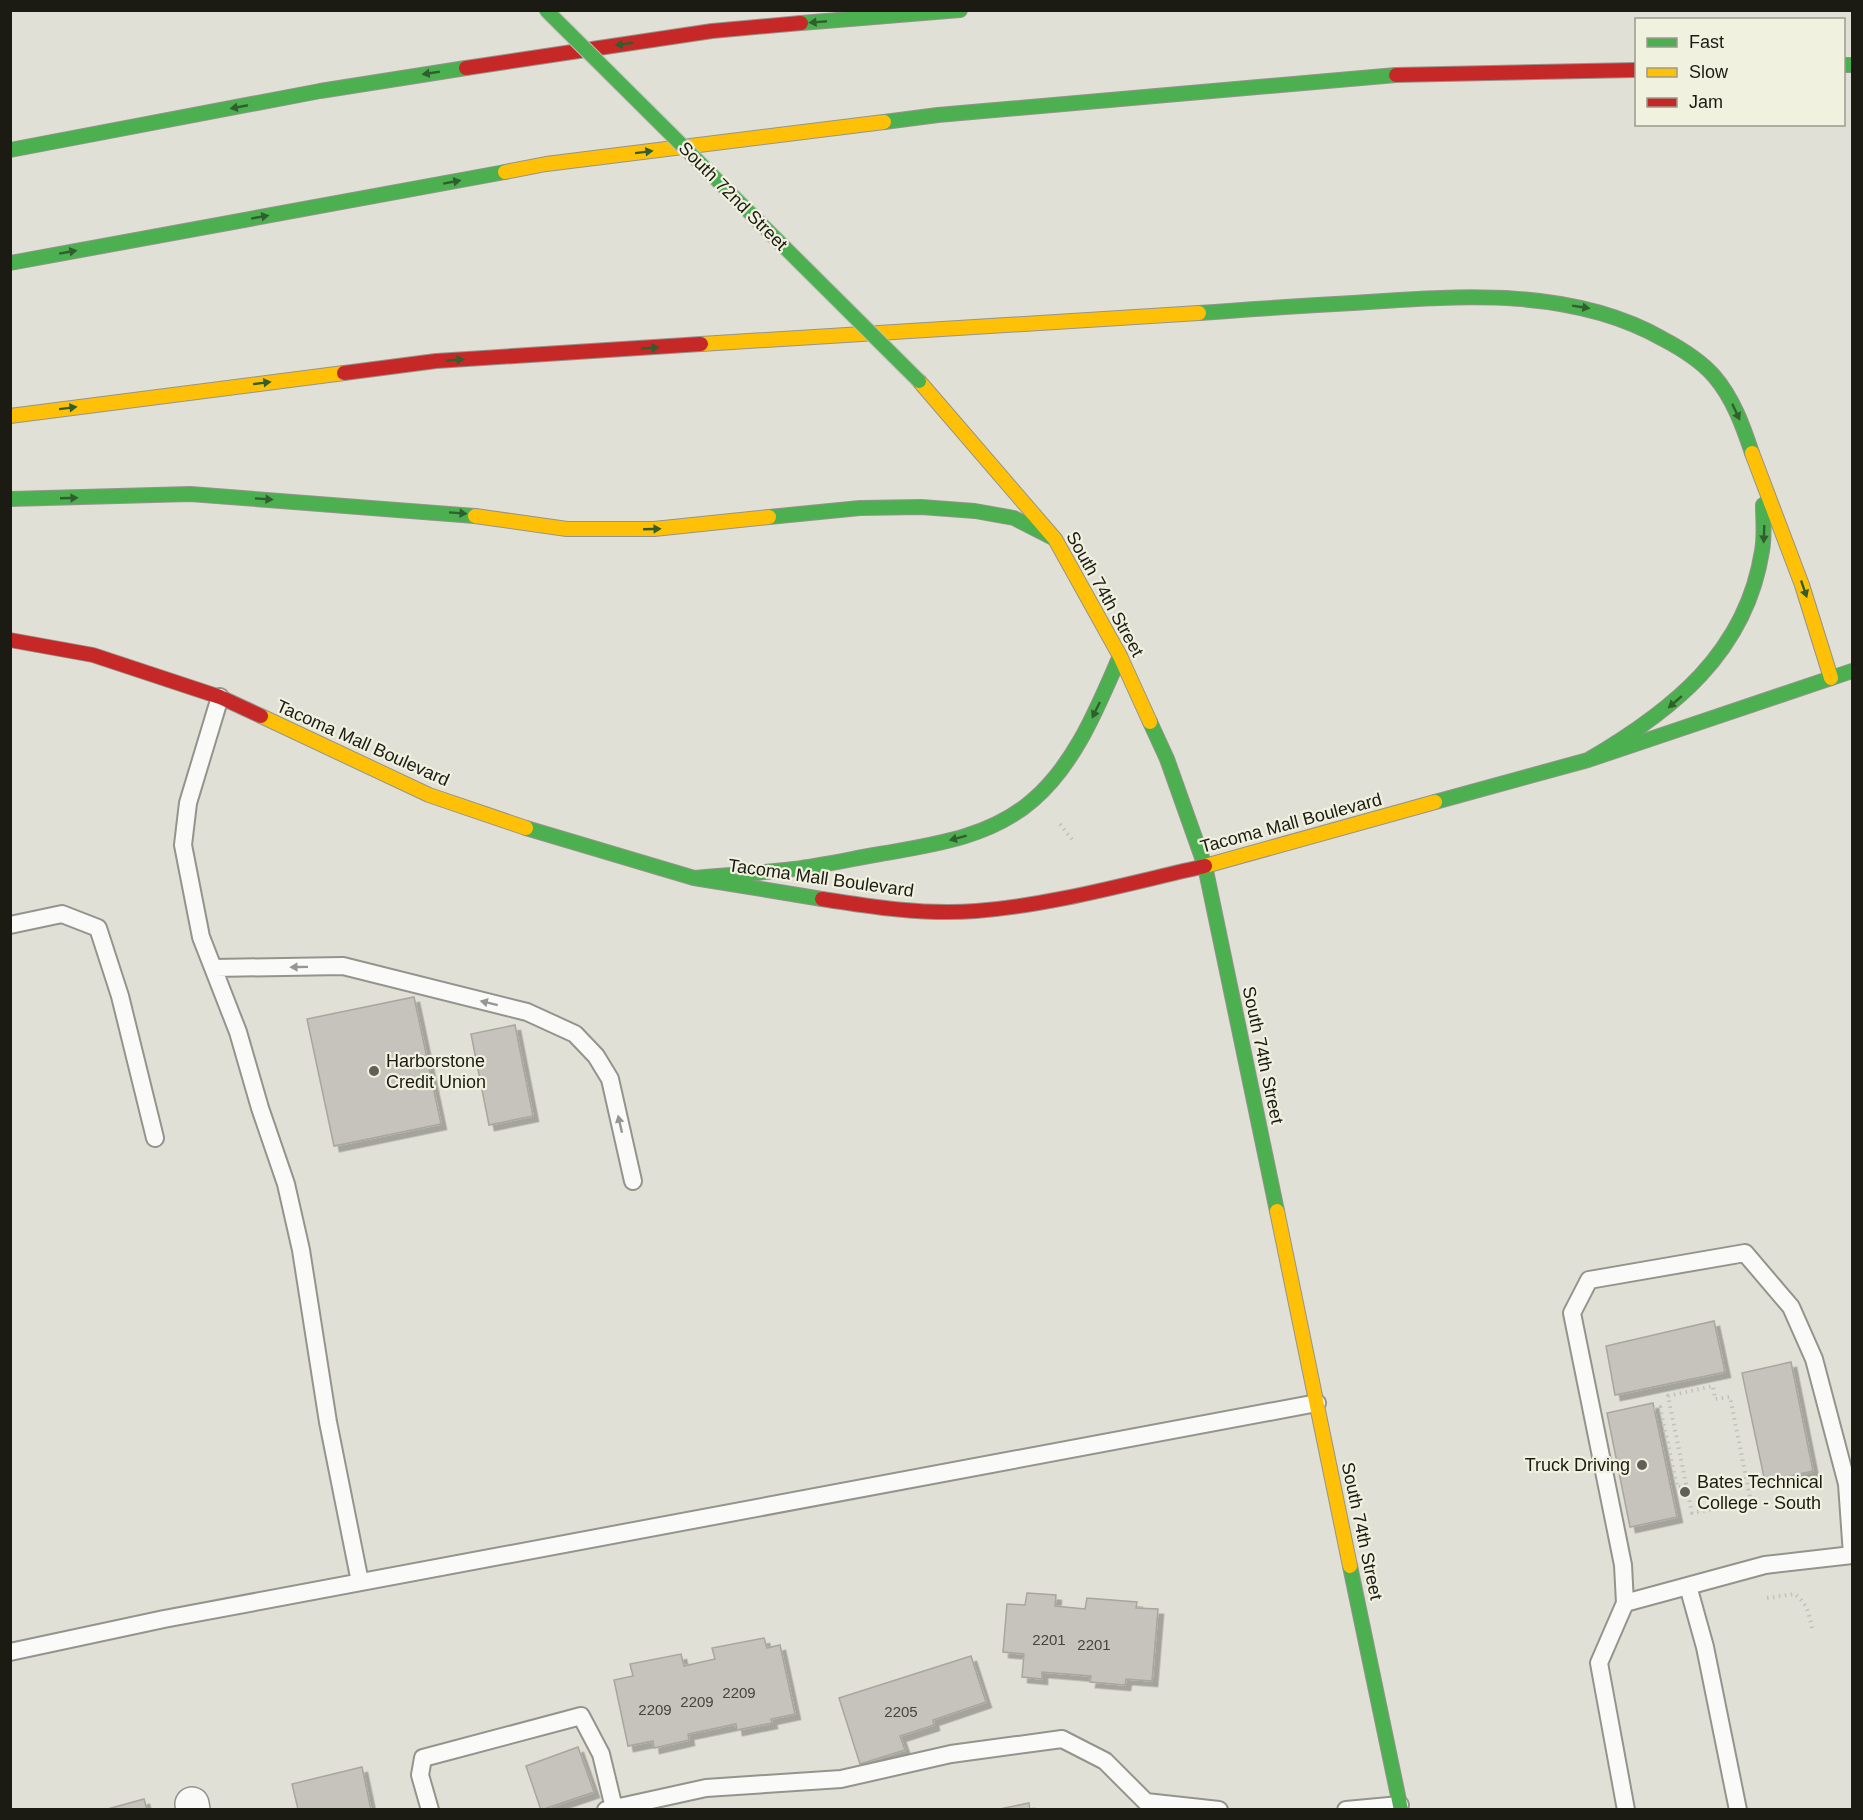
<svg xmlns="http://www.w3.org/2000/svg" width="1863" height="1820" font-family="Arial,sans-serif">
	<defs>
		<filter id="shadow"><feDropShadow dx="5.5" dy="5.5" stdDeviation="0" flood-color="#0004"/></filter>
	</defs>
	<rect width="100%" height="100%" fill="#e0e0d6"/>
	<path fill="#c5c3bc" stroke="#a8a69e" stroke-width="1.5" filter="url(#shadow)" d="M414 997 441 1124 334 1146 307 1019Z
		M515 1025 533 1116 489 1125 471 1034Z
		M1714 1321 1725 1372 1615 1395 1606 1346Z
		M1791 1362 1813 1471 1765 1482 1742 1373Z
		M1653 1403 1677 1517 1630 1527 1607 1413Z
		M1027 1593 1056 1595 1055 1606 1085 1609 1087 1598 1137 1602 1136 1608 1158 1609 1152 1681 1126 1679 1125 1685 1090 1682 1091 1676 1042 1672V1679L1022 1677 1024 1654 1003 1652 1007 1604 1025 1605Z
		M764 1638 767 1648 780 1645 795 1714 771 1719 772 1723 737 1730 736 1724 688 1734 689 1740 654 1748 653 1741 628 1746 614 1680 633 1676 630 1664 681 1654 684 1666 715 1659 712 1648Z
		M971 1656 986 1702 933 1720 934 1725 900 1736 905 1750 860 1764 839 1698Z
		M578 1747 594 1792 541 1810 526 1766Z
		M362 1767 371 1810H296L298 1809 292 1784Z
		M144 1799 147 1810H104Z
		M1029 1803 1030 1810H995Z"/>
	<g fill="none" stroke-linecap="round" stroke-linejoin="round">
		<g stroke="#94948c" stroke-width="20">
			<path id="lane" d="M220 697 188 803 183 845 201 937 238 1032 260 1108 286 1184 301 1250 328 1422 360 1582
				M10 925 62 914 98 928 120 996 155 1138
				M214 968 343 966 527 1012 575 1034 596 1056 610 1079 633 1181
				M1688 1586 1705 1647 1738 1810
				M1625 1603 1623 1565 1572 1313 1589 1280 1745 1253 1791 1307 1814 1359 1847 1484 1852 1555
				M10 1652 164 1619 1317 1403
				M430 1810 420 1775 423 1758 581 1716 601 1754 614 1808
				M606 1810 706 1788 841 1779 951 1754 1062 1739 1105 1761 1146 1802 1219 1810
				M1346 1810 1400 1805
				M1626 1810 1599 1663 1625 1603 1765 1565 1852 1555"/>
		</g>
		<g stroke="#94948c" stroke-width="36">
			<path id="street" d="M192 1804 193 1810"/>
		</g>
		<g stroke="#94948c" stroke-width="16">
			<path id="fast" d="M801 23 960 10
				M1844 65H1852
				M884 122 938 115 1396 75
				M10 150 320 91 466 68
				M10 263 505 172
				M1199 313C1250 309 1301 306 1353 303 1456 296 1570 286 1663 339 1682 349 1700 360 1714 376 1733 398 1743 426 1752 453
				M10 499 190 494 475 516
				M769 517 860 508 921 507 975 511 1014 518 1055 539
				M1150 722 1167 759 1205 866 1277 1211
				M1588 760C1672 711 1746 653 1762 551 1765 536 1763 520 1763 505
				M1435 802 1588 760 1852 671
				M526 828 694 878 822 899
				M694 878C727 875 761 873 794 869 823 865 851 859 880 854 933 845 991 837 1033 800 1076 763 1098 706 1120 656
				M1350 1566 1401 1810"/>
		</g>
		<g stroke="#94948c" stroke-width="16">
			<path id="slow" d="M505 172 546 164 884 122
				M701 344 1199 313
				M919 381 1055 539 1120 656 1150 722
				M10 416 344 373
				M1752 453 1802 585 1831 678
				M475 516 567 529H654L769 517
				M261 716 429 795 526 828
				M1205 866 1435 802
				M1277 1211 1350 1566"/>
		</g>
		<g stroke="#94948c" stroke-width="16">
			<path id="jam" d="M466 68 712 31 801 23
				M1396 75 1636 70
				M344 373 436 361 701 344
				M10 640 93 655 220 697 261 716
				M822 899C872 907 925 915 976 911 1053 905 1130 883 1205 866"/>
		</g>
		<path stroke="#c1c1bd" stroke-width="4" stroke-dasharray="1.5 4.5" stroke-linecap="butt" d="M1060 824 1074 842
			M1654 1409 1660 1407 1677 1487 1686 1486
			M1751 1502 1730 1397 1715 1399 1713 1386 1668 1396 1692 1513 1751 1502 1757 1501
			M1767 1598 1795 1594C1807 1604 1809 1613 1812 1628"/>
		<use href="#lane" stroke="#fafaf9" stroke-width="16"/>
		<use href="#street" stroke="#fafaf9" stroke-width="33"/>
		<use href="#fast" stroke="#4caf50" stroke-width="14"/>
		<use href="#slow" stroke="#ffc107" stroke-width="14"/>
		<use href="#jam" stroke="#c62828" stroke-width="14"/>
		<g stroke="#bebeb9" stroke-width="16" stroke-linecap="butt">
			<path id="fast-bridge" d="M546 10 919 381"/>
		</g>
		<use href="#fast-bridge" stroke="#4caf50" stroke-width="14"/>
	</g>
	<defs><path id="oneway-solid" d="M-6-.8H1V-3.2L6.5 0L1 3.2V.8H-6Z" transform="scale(1.5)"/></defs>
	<g fill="#315e2f">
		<use href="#oneway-solid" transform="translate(818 22) rotate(175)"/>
		<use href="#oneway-solid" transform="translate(624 44) rotate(172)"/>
		<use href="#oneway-solid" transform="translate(431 73) rotate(171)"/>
		<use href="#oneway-solid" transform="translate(239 107) rotate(169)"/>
		<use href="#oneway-solid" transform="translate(644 152) rotate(-7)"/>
		<use href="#oneway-solid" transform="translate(452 182) rotate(-10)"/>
		<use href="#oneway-solid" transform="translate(260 217) rotate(-10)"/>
		<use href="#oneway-solid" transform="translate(68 252) rotate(-10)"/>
		<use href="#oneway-solid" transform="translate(1581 307) rotate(9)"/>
		<use href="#oneway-solid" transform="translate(650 348) rotate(-4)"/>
		<use href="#oneway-solid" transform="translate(455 360) rotate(-4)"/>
		<use href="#oneway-solid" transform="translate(262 383) rotate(-7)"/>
		<use href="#oneway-solid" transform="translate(68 408) rotate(-7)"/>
		<use href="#oneway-solid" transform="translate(1736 412) rotate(65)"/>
		<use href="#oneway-solid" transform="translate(69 498) rotate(-2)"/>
		<use href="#oneway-solid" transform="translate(264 499) rotate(4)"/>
		<use href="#oneway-solid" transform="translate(458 513) rotate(4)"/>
		<use href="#oneway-solid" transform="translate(652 529) rotate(-2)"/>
		<use href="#oneway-solid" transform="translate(1764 534) rotate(92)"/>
		<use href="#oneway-solid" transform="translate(1804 589) rotate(71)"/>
		<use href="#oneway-solid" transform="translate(1675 702) rotate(139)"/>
		<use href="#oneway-solid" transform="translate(1096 710) rotate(116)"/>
		<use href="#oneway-solid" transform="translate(958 838) rotate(165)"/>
	</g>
	<g fill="#969692">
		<use href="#oneway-solid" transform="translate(299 967) rotate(179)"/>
		<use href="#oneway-solid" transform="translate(489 1003) rotate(-166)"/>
		<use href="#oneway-solid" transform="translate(620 1124) rotate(-103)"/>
	</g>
	<g fill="#606058" stroke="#f0f1df" stroke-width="2">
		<circle cx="374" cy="1071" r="6"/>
		<circle cx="1642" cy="1465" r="6"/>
		<circle cx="1685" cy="1492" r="6"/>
	</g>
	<g text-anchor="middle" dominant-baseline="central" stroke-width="4.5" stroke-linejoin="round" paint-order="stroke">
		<g font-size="15" fill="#46453e">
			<text x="1049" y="1639">2201</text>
			<text x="1094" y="1644">2201</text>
			<text x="739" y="1692">2209</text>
			<text x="697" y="1701">2209</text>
			<text x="655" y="1709">2209</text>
			<text x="901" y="1711">2205</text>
		</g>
		<g font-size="18" fill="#1b1b14" stroke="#f0f1df">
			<text transform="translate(733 196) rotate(45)">South 72nd Street</text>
			<text transform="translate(1105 594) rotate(61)">South 74th Street</text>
			<text transform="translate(363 743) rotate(24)">Tacoma Mall Boulevard</text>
			<text transform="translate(1291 823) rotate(-15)">Tacoma Mall Boulevard</text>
			<text transform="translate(821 878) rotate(8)">Tacoma Mall Boulevard</text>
			<text transform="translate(1263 1055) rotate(78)">South 74th Street</text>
			<text transform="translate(1362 1531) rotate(78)">South 74th Street</text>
		</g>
		<g font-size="18" fill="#1b1b14" stroke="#f0f1df" text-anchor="start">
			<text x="386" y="1061">Harborstone<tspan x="386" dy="21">Credit Union</tspan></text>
			<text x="1630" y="1465" text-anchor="end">Truck Driving</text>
			<text x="1697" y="1482">Bates Technical<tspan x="1697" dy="21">College - South</tspan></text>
		</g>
	</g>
	<rect width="1863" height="1820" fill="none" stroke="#1b1b14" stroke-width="24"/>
	<rect x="1635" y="18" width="210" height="108" fill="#f0f1df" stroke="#9b9b8e" stroke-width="1.5"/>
	<rect x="1647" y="38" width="30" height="9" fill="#4caf50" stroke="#9b9b8e" stroke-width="1.5"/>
	<text x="1689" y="48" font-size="18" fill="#1b1b14">Fast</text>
	<rect x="1647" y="68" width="30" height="9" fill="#ffc107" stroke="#9b9b8e" stroke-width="1.5"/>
	<text x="1689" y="78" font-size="18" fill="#1b1b14">Slow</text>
	<rect x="1647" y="98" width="30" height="9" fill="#c62828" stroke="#9b9b8e" stroke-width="1.5"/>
	<text x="1689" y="108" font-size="18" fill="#1b1b14">Jam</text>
</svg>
